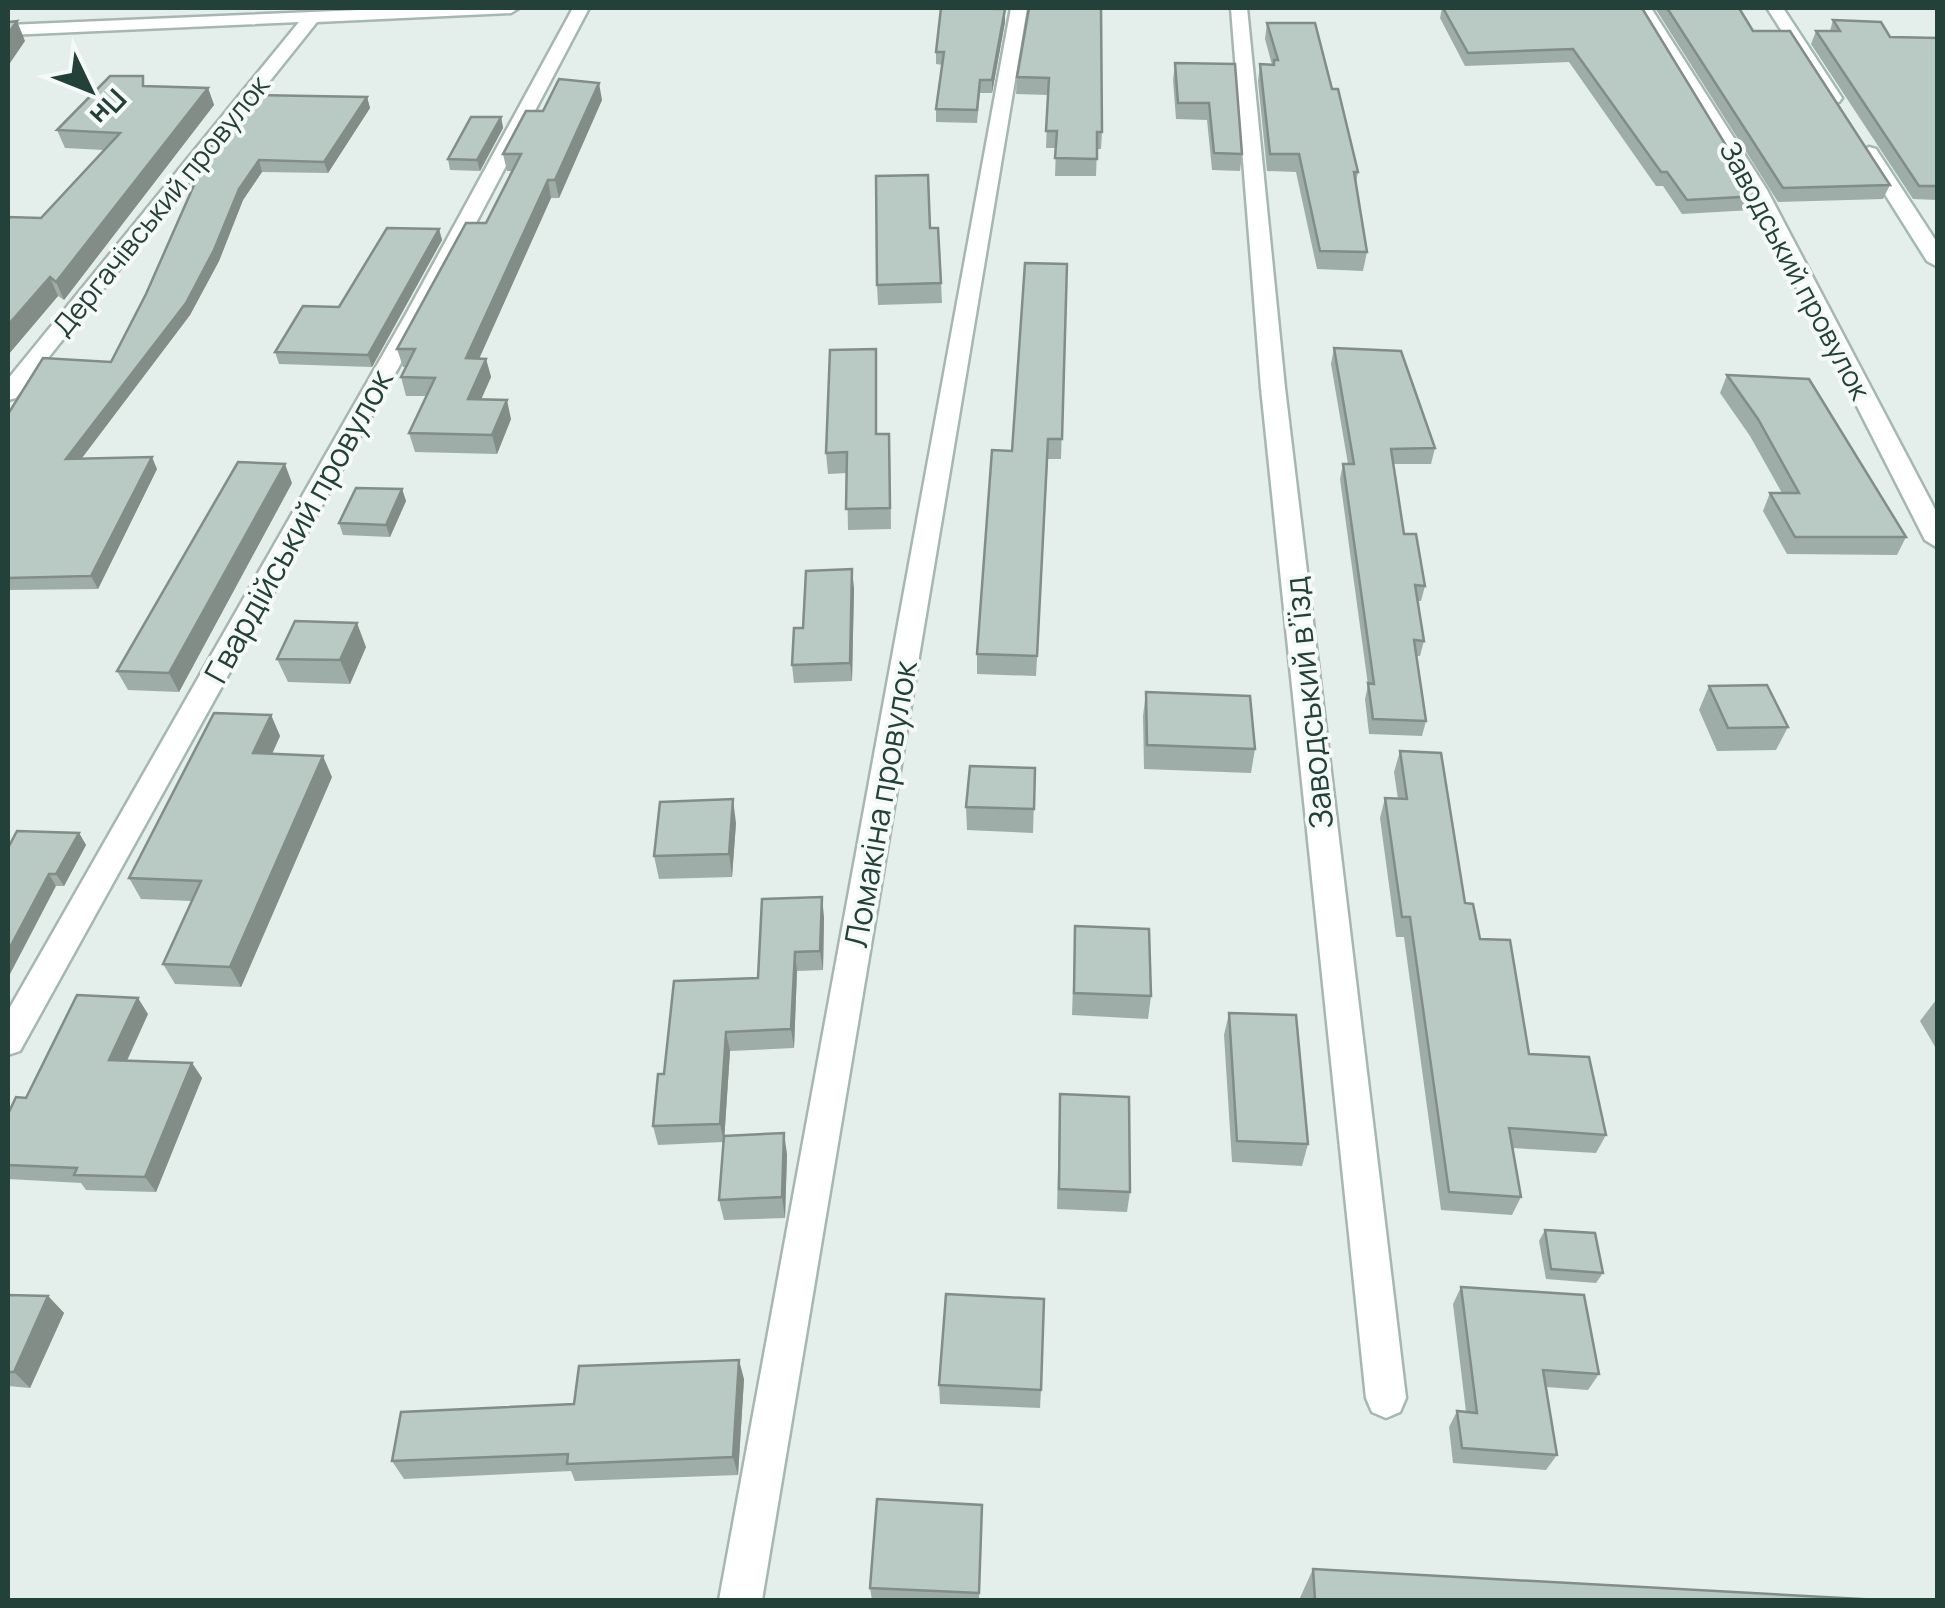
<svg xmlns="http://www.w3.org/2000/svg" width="1945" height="1608" font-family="Manrope,sans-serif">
	<rect width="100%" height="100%" fill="#e4eeea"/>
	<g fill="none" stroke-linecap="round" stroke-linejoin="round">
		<g stroke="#a6b7b1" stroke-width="5">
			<path id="street" d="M406 8H519L511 13 317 22 16 398 8 400V379L299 22 8 35V25Z
				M573 8H589L427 316 20 1051 8 1055V1011L405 316Z
				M1011 8H1027L762 1600H719Z
				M1231 8H1247L1285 388 1406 1398 1400 1412 1386 1418 1372 1412 1366 1398 1261 388Z
				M1635 8H1651L1767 190 1938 515V548L1925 540 1747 190Z"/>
		</g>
		<g stroke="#a2bab2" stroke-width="5">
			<path id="secondary" d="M1767 8H1783L1842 98 1839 102H1827Z
				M1869 147 1876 149 1938 244V267L1927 261 1859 153Z"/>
		</g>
		<use href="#street" fill="#fff" fill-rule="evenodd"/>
		<use href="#secondary" fill="#fff" fill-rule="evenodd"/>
	</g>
	<path fill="#9fada8" d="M1029 8 1102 132 1101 149H1097L1096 176H1055L1056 148H1046L1048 95 1016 94 1017 77Z
		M1442 8H1642L1757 196 1752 210 1682 214 1663 186H1656L1569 62 1465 66 1440 18Z
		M1655 8H1739L1753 31 1890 185 1883 199 1778 202Z
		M986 9H1005V22L992 93H980L977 123 936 122V109L942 65 936 64V52Z
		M1833 20 1890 37 1938 38V200L1913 199 1811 44 1816 31H1830Z
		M1267 23 1332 89 1358 172 1356 183 1367 252 1363 271 1317 269 1296 172 1267 171 1258 81 1260 64 1272 65 1265 39Z
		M1175 63 1235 64 1242 154 1240 171 1212 170 1207 120 1176 119 1173 80Z
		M147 86 208 88 214 105 64 300 58 296 8 355V217L41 218 104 150 65 148 57 130Z
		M367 97 370 108 328 173 262 172 243 200 219 261 190 315 82 458 157 469 98 589 8 590V414L111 362 146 294 213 142Z
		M602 100 559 198H551L479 358 486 359 491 377 481 399 511 419 497 454 415 452 409 433 426 396H406L401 377 405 367H403L397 349 486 223 512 171H507L503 154 543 111Z
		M501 117 503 128 480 171 450 170 448 159Z
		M930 228 941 283 942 303 878 305 877 285Z
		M439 229 442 240 372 367 279 364 275 352 339 307Z
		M1067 264 1061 459H1048L1036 676 977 674V654L1012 451Z
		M1334 348 1435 448 1431 464H1393L1404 534 1425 586 1421 601H1418L1424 641 1420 656H1417L1426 721 1422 736 1369 734 1365 699 1368 685 1340 479 1343 464H1348L1331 364Z
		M877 369V434L890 454 891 529 848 530 847 473 828 474 826 453Z
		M1727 375 1906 537 1897 555 1787 554 1763 511 1770 493H1782L1750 436 1720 393Z
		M292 483 179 692 128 690 117 671Z
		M402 489 406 501 390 537 343 535 339 523Z
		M854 588 852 681 794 683 792 665 803 628Z
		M366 647 350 684 288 682 277 659Z
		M1709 686 1788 727 1776 750 1717 751 1699 710Z
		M1146 692 1255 749 1251 773 1144 769 1143 716Z
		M271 715 280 736 272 754 332 777 241 987 175 984 163 964 192 901 141 899 129 878Z
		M1400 751 1529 1054 1606 1135 1596 1153 1512 1148 1521 1197 1512 1215 1441 1210 1404 937H1396L1380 818 1385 798 1398 799 1394 772Z
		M1035 768 1033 833 967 830 966 807Z
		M736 823 732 877 659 879 654 856Z
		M79 833 86 845 64 886H56L8 848Z
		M824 917 823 970 797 971 794 1048 730 1051 724 1142 658 1145 653 1126 664 1074 758 978Z
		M1075 926 1151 996 1148 1019 1072 1015Z
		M1936 1000H1938V1052L1920 1021Z
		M1229 1013 1308 1144 1302 1166 1232 1162 1224 1035Z
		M148 1014 127 1061 192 1063 202 1078 156 1192 86 1190 81 1183 8 1179V1114L26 1098Z
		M1060 1094 1130 1192 1127 1212 1057 1209Z
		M787 1154 785 1218 724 1220 719 1200Z
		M1545 1230 1603 1273 1596 1283 1546 1279 1539 1241Z
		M1461 1287 1599 1374 1588 1390 1546 1387 1557 1455 1546 1470 1453 1463 1449 1427 1457 1411 1466 1412 1453 1304Z
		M8 1295 48 1296 64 1313 30 1388 8 1386Z
		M744 1379 738 1475 575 1481 571 1471 404 1479 392 1461 574 1404Z
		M939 1385 1041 1390 1040 1408 940 1404Z
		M982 1505 979 1600H872L870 1588Z
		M1313 1569 1880 1600H1299Z"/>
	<path fill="#828d88" d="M1005 9V22L992 93V80Z
		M17 21 25 41 8 66V34Z
		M599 83 602 100 559 198 555 180Z
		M208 88 214 105 64 300 56 282Z
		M367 97 370 108 328 173 324 162Z
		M501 117 503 128 480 171 477 160Z
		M259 160 262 172 243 200 219 261 190 315 72 471 66 459 239 189Z
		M548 180 551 198 471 377 466 358Z
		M439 229 442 240 372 367 368 355Z
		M50 277 58 296 8 355V325Z
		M486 359 491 377 473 418 468 399Z
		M507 400 511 419 497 454 492 435Z
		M152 457 157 469 98 589 91 576Z
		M285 464 292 483 179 692 169 673Z
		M402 489 406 501 390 537 386 525Z
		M852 569 854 588 852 681 850 663Z
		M357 623 366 647 350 684 340 660Z
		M271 715 280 736 263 774 253 753Z
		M323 756 332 777 241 987 230 967Z
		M733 799 736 823 732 877 729 854Z
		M79 833 86 845 64 886 56 874Z
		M49 874 56 886 8 978V951Z
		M822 897 824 917 823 970 820 951Z
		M795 952 797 971 794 1048 791 1029Z
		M138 998 148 1014 120 1075 109 1060Z
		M726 1032 730 1051 724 1142 720 1124Z
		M192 1063 202 1078 156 1192 145 1177Z
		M784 1133 787 1154 785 1218 782 1197Z
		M48 1296 64 1313 30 1388 14 1372Z
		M739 1360 744 1379 738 1475 733 1457Z"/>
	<path fill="#b9c9c3" stroke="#828d88" stroke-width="2.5" d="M941 8 1005 9 992 80H980L977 110 936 109 944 52H936Z
		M1029 8H1101L1102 132H1097V159L1055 158 1057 131H1046L1049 78 1017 77Z
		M1443 8H1642L1757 196 1687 200 1667 172H1661L1573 49 1468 53Z
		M1667 8H1739L1753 31H1790L1890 185 1783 188Z
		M1833 20 1881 22 1890 37 1938 38V186H1919L1816 31H1840Z
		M17 21 8 34V22Z
		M1267 23H1315L1332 89H1338L1358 172H1354L1367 252 1320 251 1299 154H1270L1260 64 1274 65V60H1278Z
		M1175 63 1235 64 1242 154 1214 153 1209 103H1178Z
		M110 76H143V86L208 88 56 282 50 277 8 325V217L41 218 120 133 57 130Z
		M559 79 599 83 555 180H548L466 358 486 359 468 399 507 400 492 435 409 433 435 378 401 377 415 349H397L466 223H486L521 154H503L526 111H543Z
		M251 95 367 97 324 162 259 160 239 189 214 250 186 303 66 459 152 457 91 576 8 578V414L43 358 111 362 146 294 213 142Z
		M471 117H501L477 160 448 159Z
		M928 175 930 228H938L941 283 877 285 876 176Z
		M387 228 439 229 368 355 275 352 303 306 339 307Z
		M1025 263 1067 264 1062 439H1048L1037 656 977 654 992 450 1012 451Z
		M1334 348 1401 351 1435 448 1391 449 1404 534H1416L1425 586 1415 585 1424 641 1414 640 1426 721 1373 719 1368 683 1374 684 1343 464H1354Z
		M876 349V434H889L890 508 846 509 847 452 826 453 830 350Z
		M1727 375 1809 379 1906 537H1795L1770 493H1799L1758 419Z
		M238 462 285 464 169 673 117 671Z
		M356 488 402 489 386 525 339 523Z
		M852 569 850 663 792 665 794 628H803L806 571Z
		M295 621 357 623 340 660 277 659Z
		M1767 685 1788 727 1728 728 1709 686Z
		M1146 692 1250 696 1255 749 1147 745Z
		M214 713 271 715 253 753 323 756 230 967 163 964 201 881 129 878Z
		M1400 751 1441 753 1465 903 1473 904 1480 939 1510 940 1529 1054 1589 1057 1606 1135 1509 1128 1521 1197 1449 1192 1410 917H1402L1385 798 1407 799Z
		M970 766 1035 768 1034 809 966 807Z
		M733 799 729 854 654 856 660 802Z
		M17 831 79 833 56 874H49L8 951V848Z
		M822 897 820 951 795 952 791 1029 726 1032 720 1124 653 1126 658 1074H664L674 981 758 978 762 899Z
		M1075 926 1149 929 1151 996 1074 993Z
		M77 995 138 998 109 1060 192 1063 145 1177 74 1175 77 1168 8 1165V1114L16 1097 26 1098Z
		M1229 1013 1296 1015 1308 1144 1237 1141Z
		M1060 1094 1129 1097 1130 1192 1059 1189Z
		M784 1133 782 1197 719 1200 724 1136Z
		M1545 1230 1595 1233 1603 1273 1551 1269Z
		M1461 1287 1584 1295 1599 1374 1543 1370 1557 1455 1462 1448 1457 1411 1477 1413Z
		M946 1294 1044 1299 1041 1390 939 1385Z
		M8 1295 48 1296 14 1372H8Z
		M739 1360 733 1457 567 1464 568 1454 392 1461 401 1412 574 1404 579 1366Z
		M877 1499 982 1505 979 1593 870 1588Z
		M1313 1569 1880 1600H1315Z"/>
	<g text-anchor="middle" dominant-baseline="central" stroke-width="8" stroke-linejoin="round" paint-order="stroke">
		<g font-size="28" fill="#234139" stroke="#f5faf8">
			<text transform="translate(160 205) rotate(-51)">Дергачівський провулок</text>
			<text transform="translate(1796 270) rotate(62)">Заводський провулок</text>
		</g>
		<g font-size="32" fill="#234139" stroke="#f5faf8">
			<text transform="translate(298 526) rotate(-61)">Гвардійський провулок</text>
			<text transform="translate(1308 703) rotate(-96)">Заводський в’їзд</text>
			<text transform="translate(880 804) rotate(-80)">Ломакіна провулок</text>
		</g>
	</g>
	<rect width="1945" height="1608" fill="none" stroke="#234139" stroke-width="20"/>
	<g transform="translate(90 90) rotate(133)" stroke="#f5faf8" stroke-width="8" paint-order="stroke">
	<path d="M0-8L18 38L0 25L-18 38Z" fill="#234139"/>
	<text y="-15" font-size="28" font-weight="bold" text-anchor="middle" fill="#234139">Пн</text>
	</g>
</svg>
